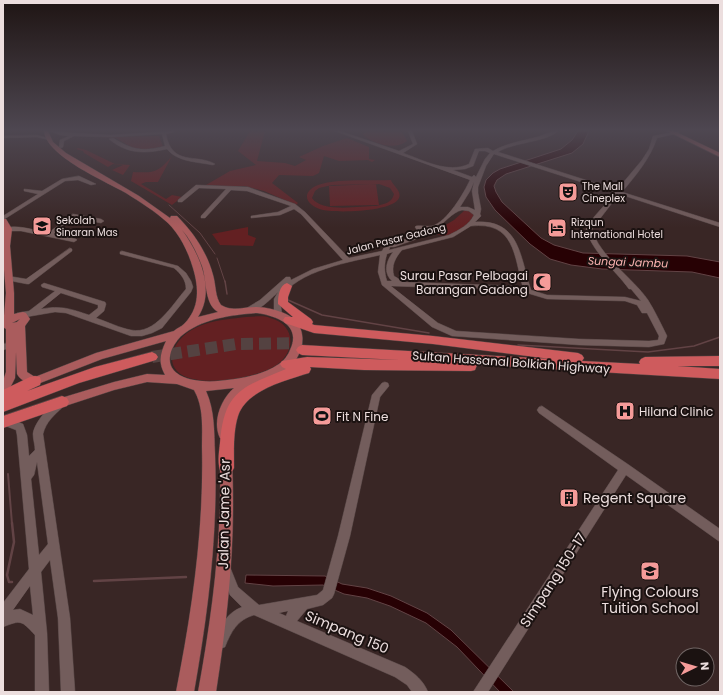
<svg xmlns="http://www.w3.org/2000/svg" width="723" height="695" font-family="Poppins,sans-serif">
	<rect width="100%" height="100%" fill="#392625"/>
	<path fill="#632022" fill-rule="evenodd" d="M250 131H265L257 161 285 163 295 166 306 160 299 157 323 146 347 138 369 147V159L375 160 372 162 368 160 339 161 324 156 319 173 313 176 279 175 272 183 298 203 296 205 264 191 244 186 229 187 206 185 230 171 256 165 238 151Z
		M369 131 402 132 407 141C394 151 373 144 362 134Z
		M159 136 163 147 148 150H136L116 138 98 137Z
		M78 148 86 150 115 164 130 165 123 175 112 170 123 165 113 164 108 167 84 153 83 151 76 149Z
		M172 156 158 182H146L141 184 166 199 172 195 182 197 172 205 131 181 133 172C154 173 158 173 172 156Z
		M391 180C393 186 402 191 399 198 393 212 337 213 323 210 307 206 299 193 318 185 336 178 371 181 391 180ZM379 184 390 188 394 194C392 203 384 204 376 206 360 206 322 213 312 198L315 191 319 188 332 185Z
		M376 184 379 205 330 206 329 186Z
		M465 210H469L474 215C469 226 450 241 437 234V230L454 220Z
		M248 227V235L256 238 253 246 220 245 212 234Z
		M246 317C254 317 263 315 270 318 294 324 297 349 278 364 260 378 194 390 177 371 171 365 171 356 174 349 187 322 220 320 246 317Z"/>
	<path fill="#270104" stroke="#624345" d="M578 131H589L583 144 572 153 506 174 497 180 494 186 496 192 502 202 541 238 554 245 583 253 687 256 720 262V278L692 272 602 269 571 265 550 259 530 244 495 210 486 197 484 187 486 180 493 173 500 169 561 149 572 140Z
		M246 575 325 576 342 584 367 588 391 596 427 613 451 630 514 692H500L457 647 426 623 390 606 367 598 344 594 323 585 273 586 245 583Z"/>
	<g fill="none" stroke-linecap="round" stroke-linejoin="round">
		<path stroke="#624345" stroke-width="1" d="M169 205 200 233 215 254
			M217 258 225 282"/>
		<path stroke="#624345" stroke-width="1.5" d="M225 281 227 294
			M288 300 322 315 429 333
			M518 345 648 352 694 346 720 337"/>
		<path stroke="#624345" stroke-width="2" d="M8 474 12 524"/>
		<path stroke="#624345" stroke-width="2.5" d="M94 581 186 577
			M12 582H9L7 575 14 542 12 523"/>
		<path stroke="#544241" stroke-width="12" stroke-dasharray="12 6" stroke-linecap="butt" d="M152 357 236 344 303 343"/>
		<g stroke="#554544" stroke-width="1">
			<path id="minor" d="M50 131 74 133 111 135 174 131V132L166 134C172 167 196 153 215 164L213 165C198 162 177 162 167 149 144 154 127 154 109 139L113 138C133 150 142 152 165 146L162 134 111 137 74 136 64 141 63 147 61 148 59 147 60 140 69 136 60 135Z
				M335 131H340L399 151 413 144 408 131H412L417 144 403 153C423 160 448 174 469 164L475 149 488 148 493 151C507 143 522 141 537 137 544 135 551 131 558 131 547 142 514 142 498 152L617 190 642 160 649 149 653 136 679 131V133L657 138C650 159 636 175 622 192L720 223V227L619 194 592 229C599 256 633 278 648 300 655 311 661 324 667 336L664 344 649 347 579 345 452 336 432 327 382 285 378 272 380 255C354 261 294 271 282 298 280 302 281 308 282 313L281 315H275L274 313V299L278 292C271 299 255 315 245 313L244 311 245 309 260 300 286 277H290L291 280 313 269 343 260 301 214 294 209 280 215 251 218V216L278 212 291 206 247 191 231 190 205 218H201V216L226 189 199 188 182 202H178V200L196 185 248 187 295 204 305 212 349 258 382 251 385 246H389L415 235 417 230 415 227 416 226C421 225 427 227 432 226 447 222 464 193 470 180ZM479 151H485L490 153 485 159 476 177 474 175 472 177 453 170 465 169 473 166ZM494 154 615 193 594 217 586 229C592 252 615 270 629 289H631L641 301 625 297 547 295 531 290C520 257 520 219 475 222L481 216 480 214 481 209 478 193V187L486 166ZM474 182 472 191 475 210 468 207H460L470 191ZM462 210 469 211 474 215C469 225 459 230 449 235L389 250 390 247H394C408 242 422 238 434 230 444 224 452 212 462 210ZM471 226C515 221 514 256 523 288L517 286 404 282 394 276C391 266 395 258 402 250L453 237ZM393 252C386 261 383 273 392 281H387C384 272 384 263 387 254ZM391 286 517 290 547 299 625 301 637 305 642 313H647L659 336 658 340 649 341 579 339 456 331 438 323Z
				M37 135 51 139 49 140 37 137 3 138V136Z
				M79 176 96 184 91 185 78 180 65 181 3 220V216L38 194 24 191V189L42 191 62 179Z
				M73 214 101 219 104 221 101 223 74 218 54 234 76 239 77 240 74 242 21 231H8L5 229C14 223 37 231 48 233Z
				M70 248 72 249V251L29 284H27L6 280 5 278 8 276 26 279Z
				M122 251 178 266 186 273 191 281 193 287 191 292 162 328 152 333 142 336H131L66 313 55 312 20 318 17 317 16 315 17 313 29 311 55 291 42 287 41 285 44 283 105 302 106 304 104 311 96 318C108 322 120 328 131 330 155 335 172 305 186 289 186 280 181 274 174 268L120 254V252ZM61 293 98 305V308L89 315C71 309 61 305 41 309Z
				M16 341 19 342 20 344 19 346 3 350V344Z
				M385 382 388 383 389 386 380 397 350 536 334 594 332 598 323 605 307 609 297 621 405 667C415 674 423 680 428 692H412L407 685 395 677 254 615C237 620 231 632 225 647L220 649 215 647 213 642C220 627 226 613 242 607L230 595 220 571 222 567 226 565 230 567 238 587 259 605 317 595 323 590 338 536 372 395 382 383ZM288 611 286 616 279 613Z
				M60 400 63 401 64 404 63 407C54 415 46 422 43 434L70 618 75 692H61L58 618 50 560 41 572 47 633 49 692H35V635C21 620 21 620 3 627V603L29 569 17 435 16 430 3 425V419L14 420 23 424 27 435 29 456 35 450C35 445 33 439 33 434 34 423 50 404 60 400ZM37 462 48 544 39 555 31 479 34 475ZM30 586 33 615 20 609 13 610Z
				M542 406 629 465 720 529V542L626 475 488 692H473L618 470 539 413 537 410 539 407Z"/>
		</g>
		<g stroke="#554544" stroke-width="1">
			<path id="major" d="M44 131H48L53 142 66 153 139 196 170 218 171 216H177C193 232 207 252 213 275 216 285 215 297 221 305 232 312 244 307 256 307 266 307 277 310 286 314 314 328 302 361 281 376 267 386 248 385 236 400 226 411 234 426 228 438L224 439 220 438C212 422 221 399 234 388L206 391C215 411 214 432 215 454 218 534 208 613 194 692H176C192 611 204 530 202 447 202 428 204 407 194 390L177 384 147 382 114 390 62 407 58 405 56 402 58 399 114 382 147 374 165 375C158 362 160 354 166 341L102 359 35 385C28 383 21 381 17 374L16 352 15 378 7 394 3 396V381L6 372V329L3 327 6 293 3 258 4 229 3 219H6L12 229 10 246 14 293V314L23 312 26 313 30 319 25 326 27 372 35 377 96 353 174 331C177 328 181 327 184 324 200 308 199 288 193 268 188 251 180 235 168 223 155 211 140 202 126 193 105 181 46 156 44 131ZM182 230C191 240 197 253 202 266 207 280 204 304 218 312L198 317C216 290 199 253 182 230ZM257 313C277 316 302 325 290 350 288 355 284 361 279 364 262 376 238 379 218 381 199 383 160 379 172 349 175 343 179 337 185 333 206 318 232 315 257 313ZM20 319 17 322 12 323Z
				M667 131H674L720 153V157Z
				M226 456 230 458 232 462C236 540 228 615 216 692H198C212 616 222 540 220 462L222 458Z"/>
		</g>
		<g stroke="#554544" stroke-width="1">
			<path id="highway" d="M287 283 292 286 288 297V302L311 319 313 322 312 324 314 325 433 336 578 353 582 355 584 358 582 361 640 364 639 362 641 359 645 357 720 356V366H677L720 369V379L477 365 475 370 471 371 364 370 310 367 311 369 309 373C287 380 246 390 238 416 233 432 234 451 234 468L231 473 226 475 221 473C217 464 219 452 220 443 224 390 243 387 286 369L282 367 280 364 282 361 307 357 400 360 302 355 298 353 296 350 298 347 302 345 551 359 433 344 314 333 285 323 283 320 285 317H293L278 304C278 297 279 285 287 283Z
				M152 352 156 354 158 357 156 360 79 383 3 412V390L30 377 35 376 40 377 41 381 40 385 27 391 95 367Z
				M62 396 67 398 69 402 67 406 3 428V416Z"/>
		</g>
		<use href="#minor" fill="#735d5c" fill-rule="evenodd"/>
		<use href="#major" fill="#aa5c5d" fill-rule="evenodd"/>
		<use href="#highway" fill="#ce5b5d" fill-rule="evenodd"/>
	</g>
	<linearGradient id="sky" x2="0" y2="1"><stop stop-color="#1f1514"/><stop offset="0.57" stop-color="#4e4751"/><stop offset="1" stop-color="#4e4751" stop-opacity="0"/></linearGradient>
	<rect width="723" height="228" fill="url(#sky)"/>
	<defs>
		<g id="theatre-square" transform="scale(1)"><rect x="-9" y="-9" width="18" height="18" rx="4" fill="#f59b99" stroke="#1b1211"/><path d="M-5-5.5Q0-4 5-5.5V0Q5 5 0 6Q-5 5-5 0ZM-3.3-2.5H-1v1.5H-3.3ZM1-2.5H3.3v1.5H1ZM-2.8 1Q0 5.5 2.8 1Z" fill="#111"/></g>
		<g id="school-square" transform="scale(1)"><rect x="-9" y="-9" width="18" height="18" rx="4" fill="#f59b99" stroke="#1b1211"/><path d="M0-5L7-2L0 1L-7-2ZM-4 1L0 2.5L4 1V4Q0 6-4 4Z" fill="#111"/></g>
		<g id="hotel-square" transform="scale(1)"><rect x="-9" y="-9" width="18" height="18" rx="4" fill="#f59b99" stroke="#1b1211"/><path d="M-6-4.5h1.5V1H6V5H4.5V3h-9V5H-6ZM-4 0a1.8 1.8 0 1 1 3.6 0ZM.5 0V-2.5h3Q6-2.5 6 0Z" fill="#111"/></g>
		<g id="mosque-square" transform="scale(1)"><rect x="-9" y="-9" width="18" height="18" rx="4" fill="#f59b99" stroke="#1b1211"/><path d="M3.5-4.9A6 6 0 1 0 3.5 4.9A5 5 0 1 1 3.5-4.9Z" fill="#111"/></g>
		<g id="hospital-square" transform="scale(1)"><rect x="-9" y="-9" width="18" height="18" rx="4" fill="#f59b99" stroke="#1b1211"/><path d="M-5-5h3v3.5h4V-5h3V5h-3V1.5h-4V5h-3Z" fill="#111"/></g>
		<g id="stadium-square" transform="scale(1)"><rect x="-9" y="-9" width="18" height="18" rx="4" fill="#f59b99" stroke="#1b1211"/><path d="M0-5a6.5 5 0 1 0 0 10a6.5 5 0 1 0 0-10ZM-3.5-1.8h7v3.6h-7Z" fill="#111"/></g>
		<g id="building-square" transform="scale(1)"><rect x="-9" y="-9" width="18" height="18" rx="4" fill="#f59b99" stroke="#1b1211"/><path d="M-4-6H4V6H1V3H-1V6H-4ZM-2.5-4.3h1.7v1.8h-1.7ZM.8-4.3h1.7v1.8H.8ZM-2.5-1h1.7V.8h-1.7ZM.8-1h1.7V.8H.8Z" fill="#111"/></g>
	</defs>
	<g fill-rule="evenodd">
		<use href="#theatre-square" x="568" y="192"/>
		<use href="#school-square" x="42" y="226"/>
		<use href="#hotel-square" x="557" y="228"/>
		<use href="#mosque-square" x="542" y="282"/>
		<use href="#hospital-square" x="625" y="411"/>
		<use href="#stadium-square" x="322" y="416"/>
		<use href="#building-square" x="569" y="498"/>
		<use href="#school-square" x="650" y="571"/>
	</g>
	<g text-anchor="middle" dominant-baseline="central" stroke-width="4" stroke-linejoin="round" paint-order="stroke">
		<g font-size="10" fill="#ecdede" stroke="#1b1211" text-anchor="start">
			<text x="582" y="186">The Mall<tspan x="582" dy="12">Cineplex</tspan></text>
			<text x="56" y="220">Sekolah<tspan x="56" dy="12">Sinaran Mas</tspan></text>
			<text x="571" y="222">Rizqun<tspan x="571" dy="12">International Hotel</tspan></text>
		</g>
		<g font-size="10" fill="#ecdede" stroke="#1b1211">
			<text transform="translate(396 239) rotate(-14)">Jalan Pasar Gadong</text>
		</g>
		<g font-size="11" font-style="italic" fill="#fbb3b0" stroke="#1b1211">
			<text transform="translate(628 262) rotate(2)">Sungai Jambu</text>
		</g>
		<g font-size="12" fill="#ecdede" stroke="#1b1211" text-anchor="start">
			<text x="528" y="275" text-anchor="end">Surau Pasar Pelbagai<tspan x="528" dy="14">Barangan Gadong</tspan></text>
			<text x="639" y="411">Hiland Clinic</text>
			<text x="336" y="416">Fit N Fine</text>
		</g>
		<g font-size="12" fill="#ecdede" stroke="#1b1211">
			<text transform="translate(511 362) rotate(4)">Sultan Hassanal Bolkiah Highway</text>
		</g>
		<g font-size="14" fill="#ecdede" stroke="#1b1211" text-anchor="start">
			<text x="583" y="498">Regent Square</text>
			<text x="650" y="592" text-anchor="middle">Flying Colours<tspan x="650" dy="16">Tuition School</tspan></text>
		</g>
		<g font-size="14" fill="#ecdede" stroke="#1b1211">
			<text transform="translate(224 514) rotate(-89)">Jalan Jame 'Asr</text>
			<text transform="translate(553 580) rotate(-57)">Simpang 150-17</text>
			<text transform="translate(347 632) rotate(23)">Simpang 150</text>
		</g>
	</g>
	<rect width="723" height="695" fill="none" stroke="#ecdede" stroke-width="8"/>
	<g transform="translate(695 667) rotate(85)"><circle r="19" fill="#1b1211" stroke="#6f6463"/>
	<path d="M0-3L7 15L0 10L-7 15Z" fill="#f59b99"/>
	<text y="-6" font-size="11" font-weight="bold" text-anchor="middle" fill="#ecdede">N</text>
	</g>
</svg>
